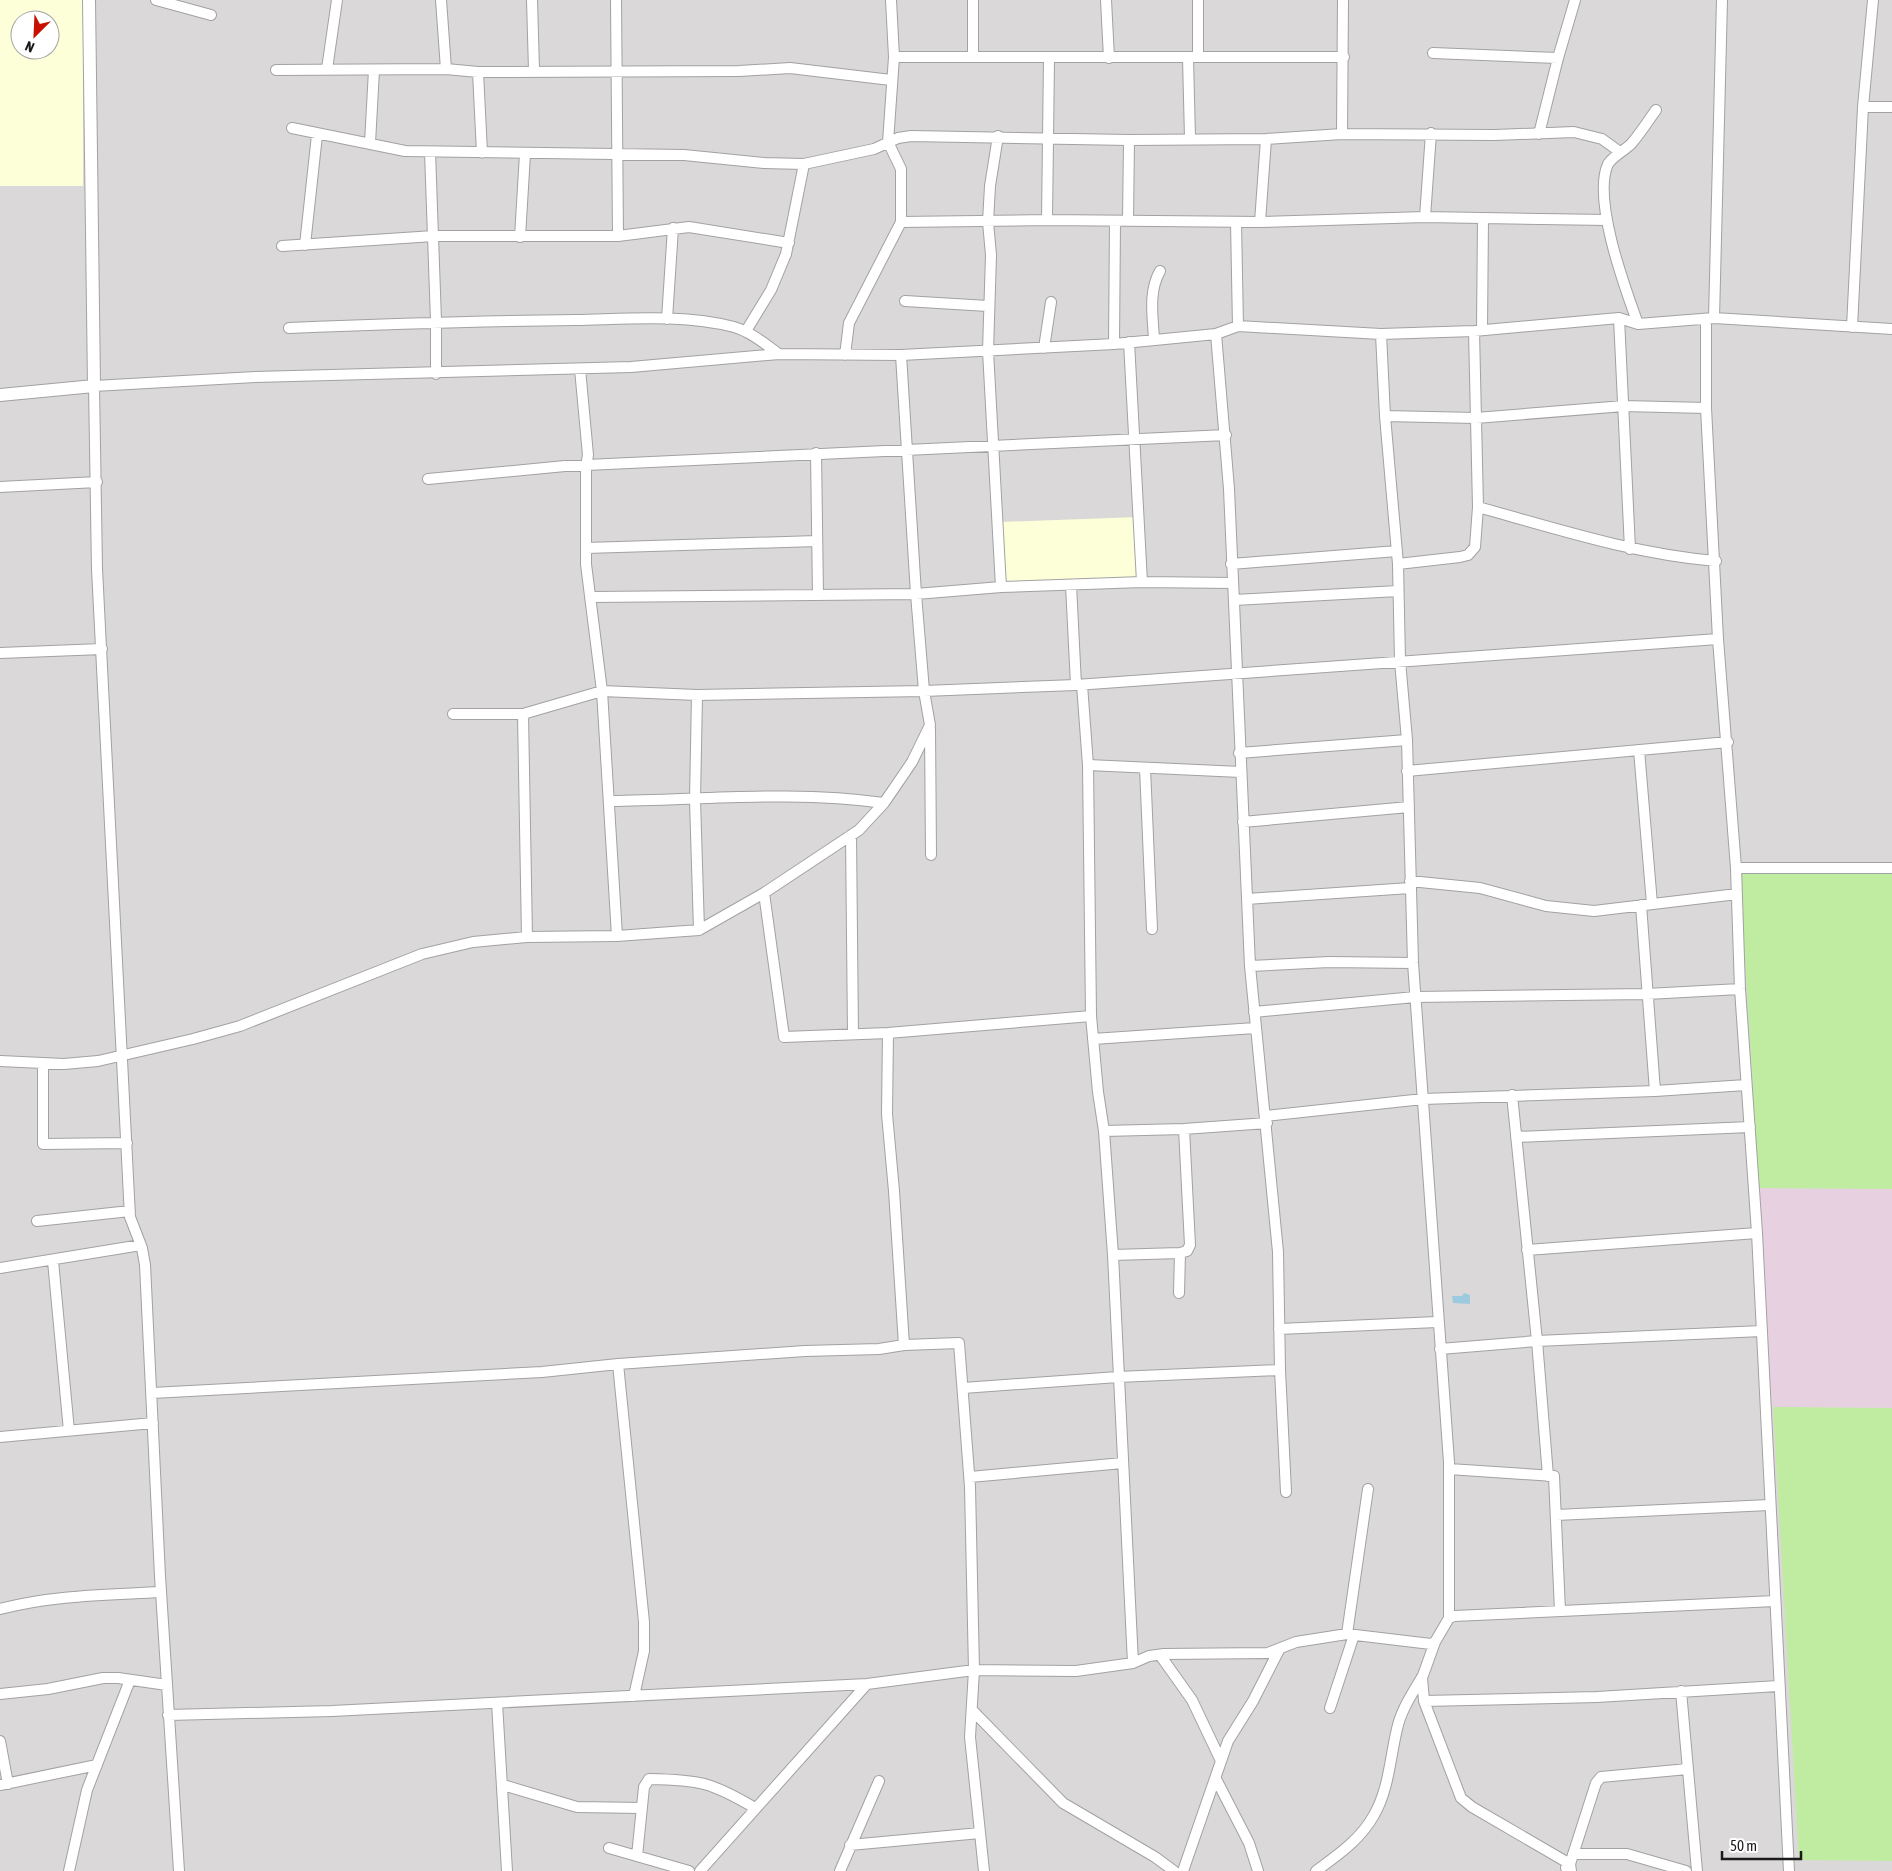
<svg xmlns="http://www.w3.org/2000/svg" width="1892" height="1871" font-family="'Asap Condensed',sans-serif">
	<rect width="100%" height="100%" fill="#eeeae0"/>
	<path fill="#dad8d8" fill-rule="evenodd" d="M0 0H1892V1871H0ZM20 20H50V50H20Z"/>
	<path fill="#e7d1e1" d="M1759 1188 1892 1189V1861L1799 1860Z"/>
	<path fill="#fcffd8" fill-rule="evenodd" d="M0 0H83V186H0ZM20 20H50V50H20Z
		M1138 517 1142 582 1001 587 1000 522Z"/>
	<path fill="#c0eca2" d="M1740 872 1892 873V1189L1759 1188Z
		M1773 1407 1892 1408V1861L1799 1860Z"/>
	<path fill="#9dcadf" d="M1464 1293 1470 1295V1304L1453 1303 1452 1296H1462Z"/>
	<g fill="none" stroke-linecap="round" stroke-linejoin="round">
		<g stroke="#a2a2a2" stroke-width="12">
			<path id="minor" d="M156 0 211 15
				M441 0 446 69
				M532 0 534 70
				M616 0 618 236
				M1106 0 1109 58
				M1198 0V57
				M1433 53 1558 58
				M894 57H1344
				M973 57V0
				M1188 58 1190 138
				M327 69 337 0
				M276 70 446 69 478 72 739 71 790 68 891 80
				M478 72 482 153
				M1863 107H1892
				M292 128 405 151 684 155 764 163 804 164 874 149 898 138 911 136 1129 140 1266 139 1342 134 1495 135 1574 132 1602 139 1620 152
				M1342 134 1343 0
				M1539 134 1558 58 1575 0
				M998 136 990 186 988 222 991 255 988 351 1001 587
				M370 143 374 70
				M430 152 436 321V374
				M1425 217 1431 133
				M1047 220 1049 58
				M1128 221 1129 140
				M901 222 1047 220 1260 222 1425 217 1607 220
				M1236 222 1238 326
				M1260 222 1266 139
				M520 237 525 154
				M305 245 317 135
				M282 246 434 236H618L689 227 789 243
				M905 301 988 306
				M1619 318 1630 549
				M1714 318 1722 0
				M667 319 673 228
				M1706 319V408L1718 639 1736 868 1740 989 1757 1233 1789 1871
				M1638 324C1625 288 1592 199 1608 164 1613 156 1624 151 1631 144 1640 134 1648 121 1656 110
				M1852 327 1863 107 1873 0
				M289 328C384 324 480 321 576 320 628 319 683 314 734 327 751 332 765 344 779 354
				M1482 330 1483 218
				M746 331 771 290 786 254 804 164
				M1216 334 1229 489 1250 966 1278 1252 1280 1370 1286 1492
				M1381 334 1385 416 1398 564 1400 661 1407 740 1413 963 1449 1462V1618
				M1154 340C1153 317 1148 292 1160 271
				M1129 342 1142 582
				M1114 344 1115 221
				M1044 348 1051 302
				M845 355 849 323 901 222V169L888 142 894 57 891 0
				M580 369 588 455 586 466V564L602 691 617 936
				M1385 416 1476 418 1624 406 1706 408
				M816 453 818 595
				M428 479 565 466 1226 435
				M0 487 97 482
				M1478 507C1557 529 1634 554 1716 561
				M586 548 817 541
				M1231 564 1397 551
				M1398 564 1460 557 1468 555 1475 547 1478 507 1474 331
				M1071 585 1076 685
				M592 597 916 594 1001 587 1142 582 1233 583
				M1234 600 1398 591
				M0 653 102 649
				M1082 685 1088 765 1091 1016 1098 1092 1104 1131 1113 1255 1133 1663
				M697 695 695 800 699 930
				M453 714H523L602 691 697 695 924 691 1076 685 1718 639
				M523 714 527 937
				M930 729 931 855
				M1639 750 1652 904
				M1239 753 1407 740
				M1088 765 1241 772
				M1145 768 1152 929
				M1407 771 1728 742
				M610 801C701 800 794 790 884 803
				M1243 822 1409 807
				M851 835 853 1034
				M1736 868H1892
				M1410 881 1480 888 1546 906 1594 911 1737 894
				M764 893 784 1037 888 1033 1091 1016
				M1247 899 1410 888
				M1641 905 1655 1091
				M1250 966 1329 962 1413 963
				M1254 1012 1415 997 1647 994 1740 989
				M888 1033 887 1114 894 1191 904 1345
				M1093 1039 1255 1028
				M0 1061 64 1064 98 1061 193 1039 240 1026 422 954 473 942 527 937 617 936 699 930 764 893 859 830 884 803 912 762 930 725 924 691 916 594 901 355
				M43 1063V1144L127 1143
				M1512 1095 1537 1341 1548 1476
				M1265 1116 1423 1099 1655 1091 1746 1085
				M1104 1131 1184 1129 1267 1123
				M1516 1137 1750 1127
				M37 1221 130 1211
				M1527 1250 1757 1233
				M1113 1255 1180 1253 1187 1251 1190 1245 1184 1129
				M53 1261 69 1431
				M0 1268 141 1245
				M1179 1293 1180 1253
				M1279 1329 1437 1322
				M1440 1349 1537 1341 1762 1331
				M618 1364 644 1622V1651L634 1696
				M963 1388 1118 1377 1280 1370
				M152 1393 542 1372 618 1364 805 1351 879 1349 904 1345 959 1343 970 1487 974 1670 970 1737 984 1871
				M0 1437 153 1423
				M1449 1469 1554 1476 1560 1611
				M970 1477 1123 1463
				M1556 1515 1769 1505
				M0 1609C52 1595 107 1595 160 1592
				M1347 1634 1368 1489
				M1435 1642 1422 1678 1424 1701 1461 1798 1472 1807 1570 1864 1571 1871
				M1160 1655 1192 1700 1221 1761
				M1681 1691 1697 1871
				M0 1694 48 1689 103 1678H118L167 1685
				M1424 1701 1597 1697 1778 1686
				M497 1703 507 1871
				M1330 1708 1354 1635
				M972 1710 1063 1803 1155 1857 1174 1871
				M168 1715 332 1711 867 1684 974 1670 1076 1671 1133 1663 1149 1656 1164 1654 1268 1653 1296 1642 1347 1634 1431 1644 1435 1642 1449 1618 1454 1616 1775 1601
				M0 1741 8 1784
				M1216 1779 1249 1843 1258 1871
				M0 1785 97 1765
				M503 1785 577 1807 641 1808
				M850 1845 980 1833
				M609 1848 689 1871
				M1573 1854H1627L1686 1871
				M637 1856 644 1787 649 1779C700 1780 711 1782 755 1808
				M1566 1868 1570 1864 1596 1783 1601 1777 1688 1769
				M69 1871 87 1790 130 1680
				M179 1871 160 1576 145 1265 142 1248 130 1217 97 569 94 386 255 377 631 367 779 354 901 355 1114 344 1216 334 1238 326 1381 334 1474 331 1619 318 1638 324 1714 318 1892 329
				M700 1871 867 1684
				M840 1871 879 1781
				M1183 1871 1228 1741 1253 1701 1279 1650
				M1316 1871C1338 1855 1361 1839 1374 1815 1389 1789 1390 1758 1397 1729 1401 1710 1412 1694 1422 1677"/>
		</g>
		<g stroke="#a2a2a2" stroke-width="14">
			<path id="tertiary" d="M0 395 94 386 89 0"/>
		</g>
		<use href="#minor" stroke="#fff" stroke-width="10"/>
		<use href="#tertiary" stroke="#fff" stroke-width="12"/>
	</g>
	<g transform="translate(35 35) rotate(204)"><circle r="24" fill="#ffffff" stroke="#a4a4a4"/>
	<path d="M0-4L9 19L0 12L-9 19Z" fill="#c71000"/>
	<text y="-8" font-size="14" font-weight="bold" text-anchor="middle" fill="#1b1b1b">N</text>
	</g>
	<path d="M1722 1851v8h79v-8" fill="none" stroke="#1b1b1b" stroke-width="2.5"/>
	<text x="1730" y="1851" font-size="15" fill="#1b1b1b" stroke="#ffffff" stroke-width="4" paint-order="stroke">50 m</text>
</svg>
